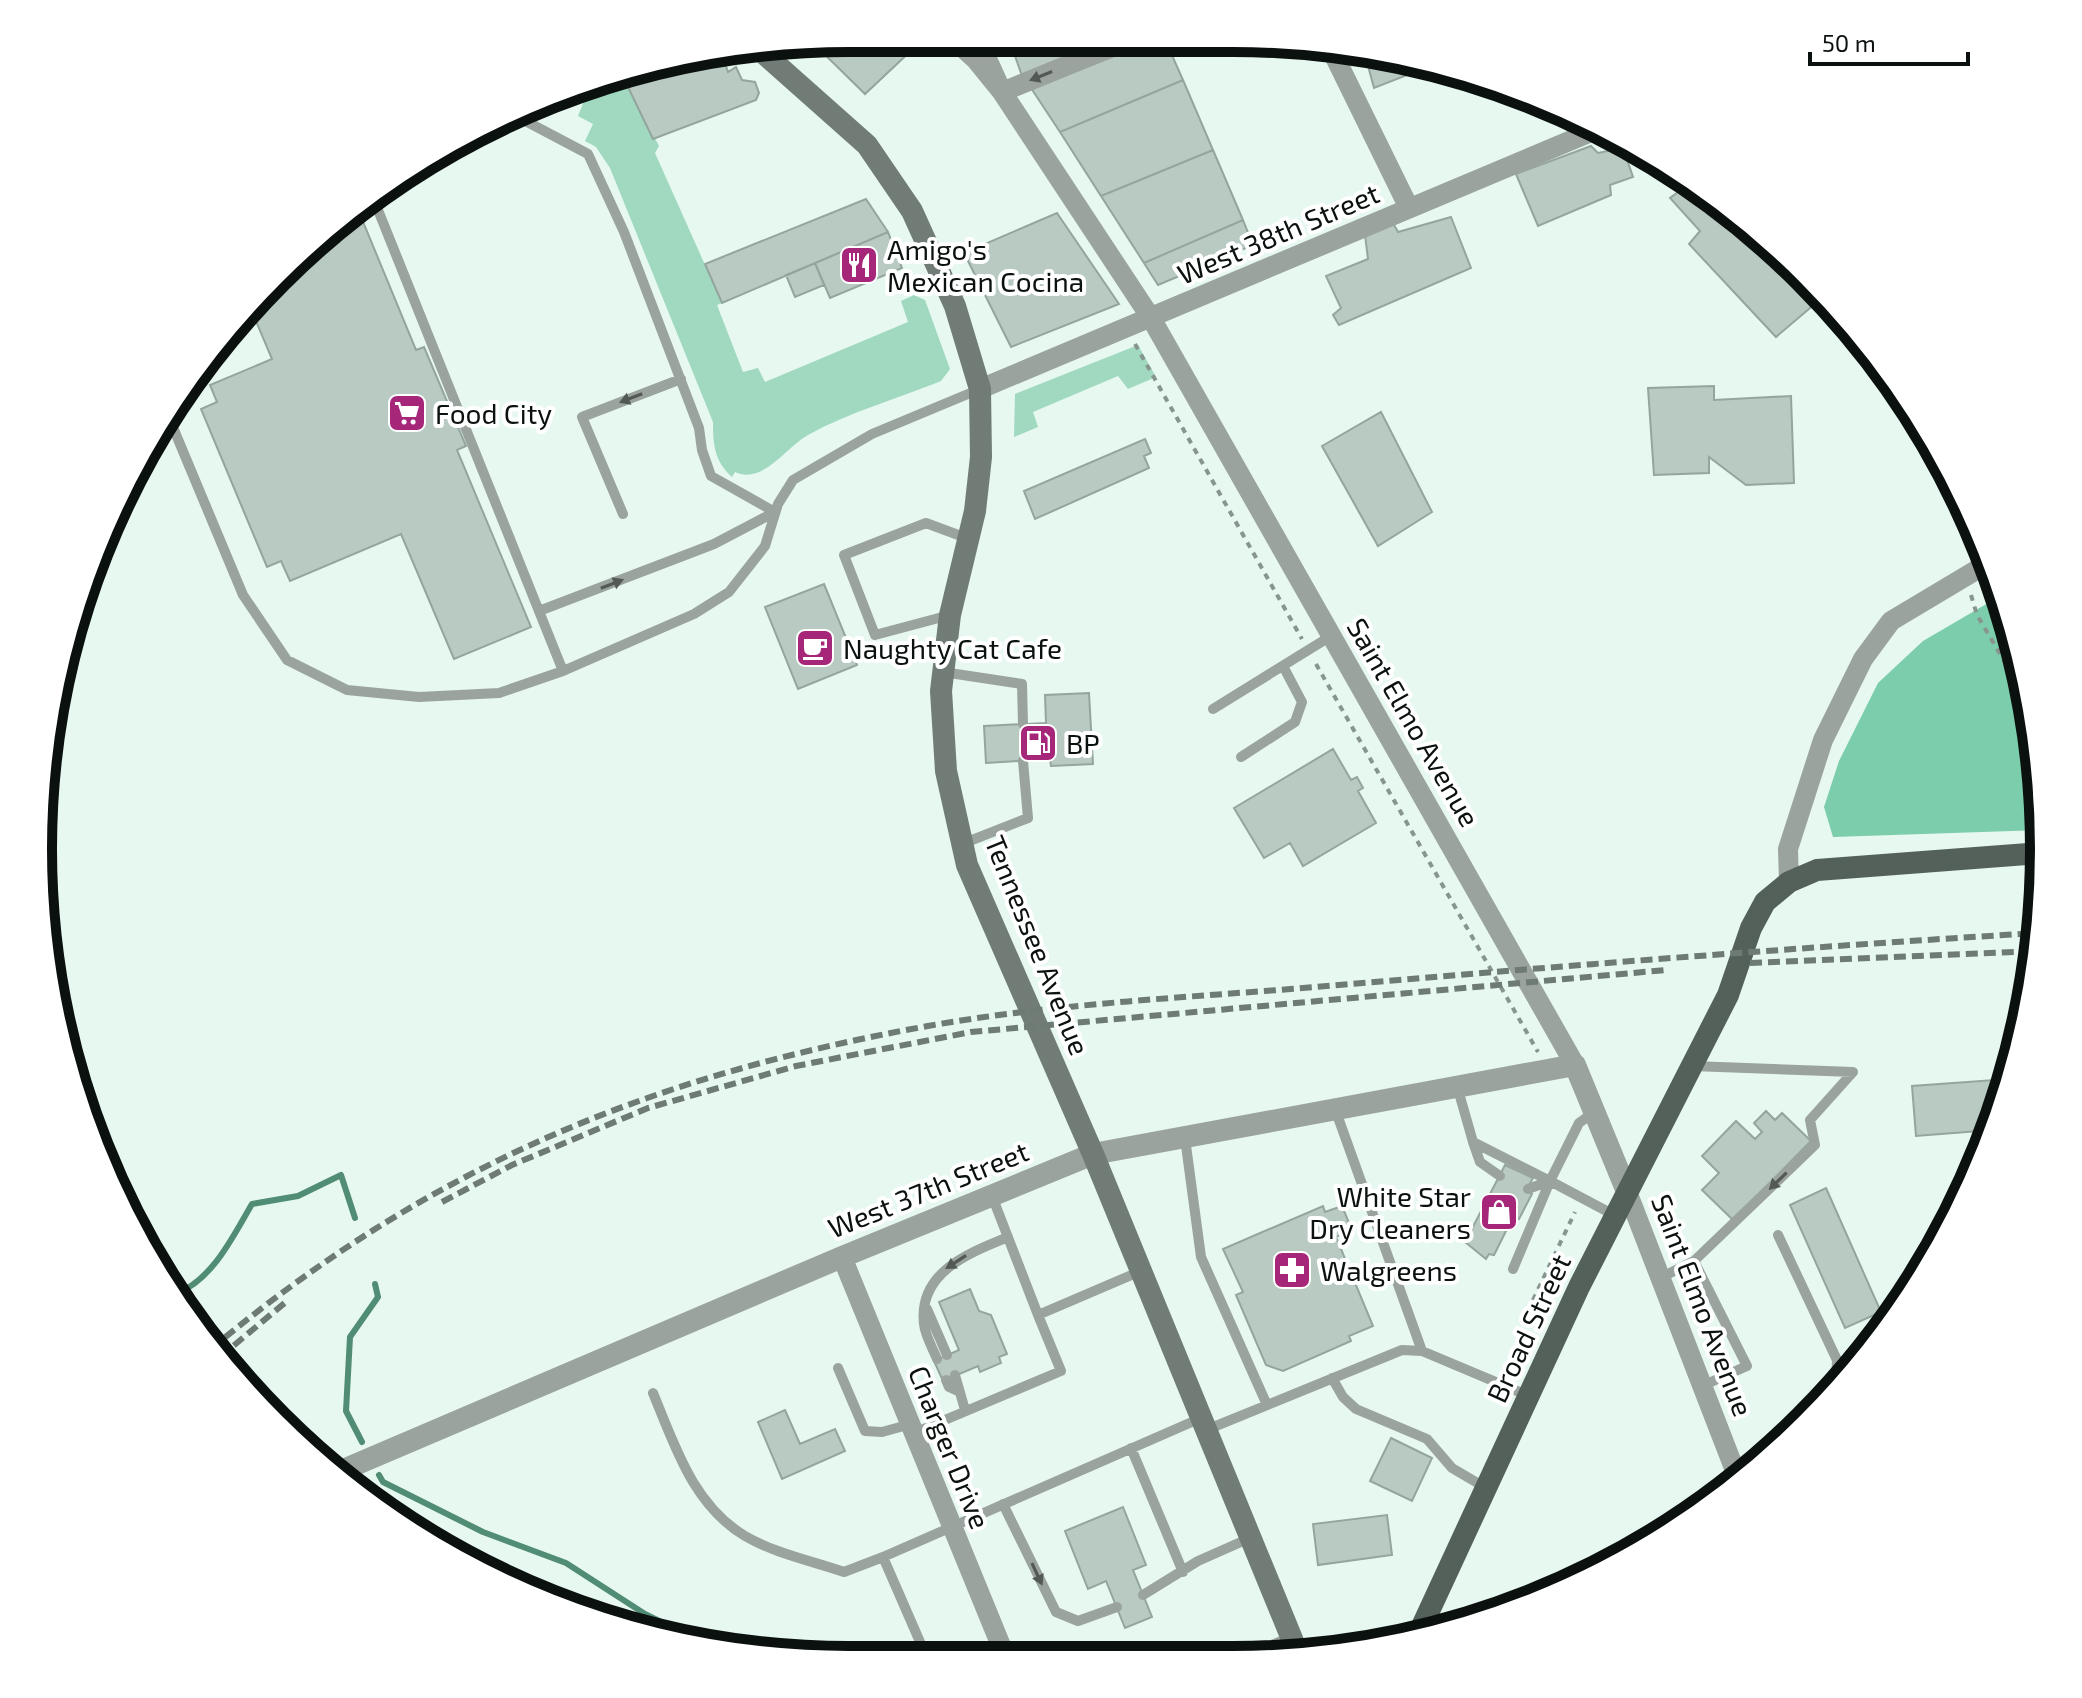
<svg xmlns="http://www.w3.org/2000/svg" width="2082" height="1698" font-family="'Exo 2',sans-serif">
	<rect width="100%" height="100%" fill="#e6f8f0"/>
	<path fill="#a0d9c0" d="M630 69 635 84 629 88 659 146 655 153 722 303 717 305 743 372 758 368 765 382 908 322 901 301 914 295 925 300 950 369 941 381C897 399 849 412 808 435 786 447 763 485 735 472L732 477C714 461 713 444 713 422L610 168 596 147 585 141 593 124 578 116 590 86Z
		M1138 345 1156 377 1128 389 1118 376 1033 412 1038 427 1014 437 1015 394Z"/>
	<path fill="#7bcdac" d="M2000 596C2025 662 2044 759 2041 830L1833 837 1824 807 1839 761 1878 683 1923 641Z"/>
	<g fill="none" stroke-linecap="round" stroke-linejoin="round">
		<path stroke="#518c74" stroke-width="6" d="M176 1294C213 1279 232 1238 252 1204L298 1196 341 1175 355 1218
			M362 1442 346 1411 350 1337 378 1297 375 1284
			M379 1475 383 1482 483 1532 566 1563 645 1614 704 1643"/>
	</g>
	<path fill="#b8cac1" stroke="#94a59d" stroke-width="2" d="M849 38H906L916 46 865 94 813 43Z
		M1007 39H1034L1012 48Z
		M1053 39H1071L1077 56 1022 76 1014 53Z
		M1158 39 1167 44 1183 80 1060 132 1031 88Z
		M1387 53 1416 61 1420 70 1374 88 1367 62Z
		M722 55 728 72 736 67 742 80 755 82 759 93 756 100 653 139 628 87Z
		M709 56 635 84 630 69 640 66Z
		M1183 80 1213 150 1101 196 1060 132Z
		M1591 146 1598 153 1623 148 1633 177 1610 185 1611 195 1538 226 1516 174Z
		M1213 150 1243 220 1144 263 1101 196Z
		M1692 182 1806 275 1859 339 1853 344 1816 303 1776 337 1689 244 1700 231 1670 198Z
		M866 199 888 232 722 303 705 264Z
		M359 212 416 350 424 347 466 446 457 450 531 627 454 659 401 534 290 581 281 561 267 567 201 409 217 402 210 385 272 359 250 307 276 275Z
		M1057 213 1119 304 1011 347 964 253Z
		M1451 217 1471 268 1339 325 1333 315 1341 308 1326 276 1368 259 1365 235 1393 223 1398 232Z
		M1243 220 1253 245 1158 285 1144 263Z
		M888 232 902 268 830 298 815 263Z
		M815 263 824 285 795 297 786 275Z
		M1714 386V400L1791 396 1794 483 1746 485 1709 457V473L1654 475 1648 388Z
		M1381 412 1432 512 1378 546 1322 446Z
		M1145 439 1151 453 1144 456 1149 468 1035 519 1024 491Z
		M824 584 857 665 798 689 765 607Z
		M1089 693 1093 764 1051 766 1050 759 986 763 984 726 1046 723 1045 695Z
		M1333 749 1351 780 1357 777 1363 788 1358 791 1376 823 1303 866 1290 843 1264 858 1234 808Z
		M2008 1079 1992 1130 1916 1136 1912 1086Z
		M1766 1111 1775 1120 1782 1113 1811 1141 1733 1220 1702 1190 1719 1173 1702 1156 1736 1121 1755 1139 1762 1132 1754 1123Z
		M1505 1165 1533 1178 1526 1191 1532 1194 1519 1219 1513 1217 1494 1255 1489 1254 1486 1259 1465 1242Z
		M1826 1188 1881 1312 1845 1328 1790 1205Z
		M1323 1206 1325 1212 1342 1206 1352 1230 1336 1237 1373 1326 1349 1336 1351 1341 1283 1371 1266 1365 1236 1295 1243 1292 1223 1249Z
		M970 1289 979 1311 991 1315 1007 1354 999 1357 1001 1363 980 1372 978 1366 943 1381 934 1361 959 1350 939 1302Z
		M785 1410 800 1444 835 1429 845 1451 782 1479 758 1422Z
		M1391 1438 1432 1458 1412 1501 1370 1481Z
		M1123 1507 1146 1565 1133 1570 1152 1617 1125 1628 1106 1581 1088 1589 1065 1531Z
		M1387 1515 1392 1555 1318 1565 1313 1524Z"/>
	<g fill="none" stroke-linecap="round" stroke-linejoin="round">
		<path stroke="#88958f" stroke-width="4" stroke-dasharray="6 6" stroke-linecap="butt" d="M1135 344 1302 639
			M1971 595 1977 615 2026 698
			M1316 664 1538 1052
			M1533 1300 1575 1212"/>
		<path stroke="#9ba39f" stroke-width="10" d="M516 116 588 154 624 232 699 428 702 450 711 476 775 512
			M374 200 563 671
			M167 413 243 595 287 660 347 690 419 697 499 693 563 671 694 614 729 592 765 546 778 504 793 480 872 434 980 389
			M623 514 582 417 681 379
			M539 611 714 544 775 512
			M950 615 875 635 844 555 926 523 969 539
			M943 672 1022 684 1023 724
			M1213 709 1331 636
			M1241 757 1295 722 1302 702 1283 666
			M962 844 1028 818 1023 761
			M1692 1066 1853 1072 1810 1120 1815 1145 1694 1261
			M1457 1086 1473 1142 1550 1181
			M1335 1109 1422 1351
			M1594 1112 1579 1123 1550 1181 1616 1216
			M1185 1138 1201 1257 1267 1405
			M1473 1142 1480 1162 1500 1176
			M1528 1189 1550 1181
			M992 1196 1038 1315
			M1778 1235 1837 1360 1836 1384 1827 1398
			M1513 1269 1550 1181
			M1660 1278 1694 1261 1747 1366 1702 1386
			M927 1309 947 1355
			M937 1359C933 1349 925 1335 924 1324 918 1272 969 1253 1008 1237
			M838 1368 865 1431 882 1432 911 1424
			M955 1375 965 1410
			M1332 1378 1343 1397 1356 1409 1427 1439 1452 1468 1486 1488
			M946 1380 949 1387 960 1392
			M653 1393C675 1446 693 1505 745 1536 774 1553 812 1561 844 1572L883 1557
			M1206 1430 1402 1350 1422 1351 1529 1396
			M914 1433 1061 1371 1038 1315 1141 1271
			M1131 1448 1183 1572
			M1735 1470 1775 1447
			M1003 1504 1056 1612 1078 1621 1117 1607
			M1143 1595 1198 1561 1250 1538
			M927 1658 883 1557 1201 1418
			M980 1658 1002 1648
			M1240 1658 1291 1637"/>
		<path stroke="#9ba39f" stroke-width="20" d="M952 38 976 60 1002 92 1151 318 1575 1065
			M978 39 1002 92 1132 39
			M1329 45 1409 208
			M980 389 1598 129
			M1789 882 1788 849 1823 740 1863 659 1891 621 1988 563
			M1628 1194 1739 1481
			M842 1257 1006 1658"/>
		<path stroke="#9ba39f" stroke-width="22" d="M336 1473 842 1257 1093 1154 1575 1065 1628 1194"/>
		<path stroke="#717c77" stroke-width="22" d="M760 50 867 145 912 211 955 306 980 389 981 457 975 511 950 615 941 691 946 771 967 865 1093 1154 1299 1656"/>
		<path stroke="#54615b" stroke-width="22" d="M1417 1637 1579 1287 1728 995 1751 928 1765 902 1789 882 1817 870 2040 853"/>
		<path stroke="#6e7a74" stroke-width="6" stroke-dasharray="12 6" stroke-linecap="butt" d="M1750 963 2037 951
			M442 1202 512 1165 648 1108 796 1066 971 1032 1666 970
			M211 1349C430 1166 649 1076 928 1026 1063 1002 1203 997 1339 985 1572 965 1804 947 2038 933
			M220 1357 287 1301"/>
	</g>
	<defs><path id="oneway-solid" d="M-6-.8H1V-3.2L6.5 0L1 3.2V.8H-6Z" transform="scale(2)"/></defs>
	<g fill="#535a56">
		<use href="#oneway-solid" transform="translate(1041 76) rotate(158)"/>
		<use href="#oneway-solid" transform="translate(631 398) rotate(159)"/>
		<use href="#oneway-solid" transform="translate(612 584) rotate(-21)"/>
		<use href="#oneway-solid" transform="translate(1778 1181) rotate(136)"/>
		<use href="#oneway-solid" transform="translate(956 1262) rotate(147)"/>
		<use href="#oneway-solid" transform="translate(1037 1574) rotate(65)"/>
	</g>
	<defs>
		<g id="restaurant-square" transform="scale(2)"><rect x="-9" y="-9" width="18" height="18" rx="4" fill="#a62779" stroke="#fff"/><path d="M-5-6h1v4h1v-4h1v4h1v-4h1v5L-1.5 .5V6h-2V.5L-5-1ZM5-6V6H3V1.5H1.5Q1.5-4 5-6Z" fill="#fff"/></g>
		<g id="supermarket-square" transform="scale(2)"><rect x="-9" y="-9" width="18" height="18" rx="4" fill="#a62779" stroke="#fff"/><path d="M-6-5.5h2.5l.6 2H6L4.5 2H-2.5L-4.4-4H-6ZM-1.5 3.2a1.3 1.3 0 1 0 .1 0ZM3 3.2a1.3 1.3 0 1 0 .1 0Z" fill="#fff"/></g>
		<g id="cafe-square" transform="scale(2)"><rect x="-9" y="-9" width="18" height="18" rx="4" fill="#a62779" stroke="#fff"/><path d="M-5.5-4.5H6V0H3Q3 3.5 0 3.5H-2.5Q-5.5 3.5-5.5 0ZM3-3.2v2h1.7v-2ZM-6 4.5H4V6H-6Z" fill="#fff"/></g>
		<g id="fuel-square" transform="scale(2)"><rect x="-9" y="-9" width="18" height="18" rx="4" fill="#a62779" stroke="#fff"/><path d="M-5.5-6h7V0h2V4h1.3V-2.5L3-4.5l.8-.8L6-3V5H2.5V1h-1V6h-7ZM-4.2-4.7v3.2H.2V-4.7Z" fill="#fff"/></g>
		<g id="shop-square" transform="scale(2)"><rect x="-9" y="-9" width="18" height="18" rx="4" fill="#a62779" stroke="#fff"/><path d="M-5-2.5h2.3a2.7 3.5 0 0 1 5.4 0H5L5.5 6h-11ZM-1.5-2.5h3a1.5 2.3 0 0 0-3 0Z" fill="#fff"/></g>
		<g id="pharmacy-square" transform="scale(2)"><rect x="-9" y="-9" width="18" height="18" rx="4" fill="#a62779" stroke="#fff"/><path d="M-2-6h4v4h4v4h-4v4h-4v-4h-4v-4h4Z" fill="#fff"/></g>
	</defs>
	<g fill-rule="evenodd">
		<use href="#restaurant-square" x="859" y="265"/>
		<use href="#supermarket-square" x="407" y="413"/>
		<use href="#cafe-square" x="815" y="648"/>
		<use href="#fuel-square" x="1038" y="743"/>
		<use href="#shop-square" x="1499" y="1212"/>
		<use href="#pharmacy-square" x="1292" y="1270"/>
	</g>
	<g text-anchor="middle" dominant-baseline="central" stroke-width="8" stroke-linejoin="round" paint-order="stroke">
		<g font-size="28" fill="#0b110e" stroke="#fff">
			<text transform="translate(1278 233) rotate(-23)">West 38th Street</text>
			<text transform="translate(1414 722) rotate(60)">Saint Elmo Avenue</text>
			<text transform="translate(1038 945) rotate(68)">Tennessee Avenue</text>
			<text transform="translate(928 1189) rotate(-22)">West 37th Street</text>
			<text transform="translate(1703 1305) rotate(69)">Saint Elmo Avenue</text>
			<text transform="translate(1528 1328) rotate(-65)">Broad Street</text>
			<text transform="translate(950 1447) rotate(68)">Charger Drive</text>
		</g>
		<g font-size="28" fill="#0b110e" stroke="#fff" text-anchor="start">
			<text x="887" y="249">Amigo's<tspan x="887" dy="32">Mexican Cocina</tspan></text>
			<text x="435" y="413">Food City</text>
			<text x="843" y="648">Naughty Cat Cafe</text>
			<text x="1066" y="743">BP</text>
			<text x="1471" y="1196" text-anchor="end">White Star<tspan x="1471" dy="32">Dry Cleaners</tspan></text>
			<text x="1320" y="1270">Walgreens</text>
		</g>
	</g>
	<path d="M0 0H2082V1698H0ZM849 52H1233A797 797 0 0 1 2030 849V849A797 797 0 0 1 1233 1646H849A797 797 0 0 1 52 849V849A797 797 0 0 1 849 52Z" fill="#fff" fill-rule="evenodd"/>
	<path fill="none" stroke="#0b110e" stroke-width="10" d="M849 52H1233A797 797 0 0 1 2030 849V849A797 797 0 0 1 1233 1646H849A797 797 0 0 1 52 849V849A797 797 0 0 1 849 52Z"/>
	<path d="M1810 52v12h158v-12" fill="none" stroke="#0b110e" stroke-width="4"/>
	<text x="1822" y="52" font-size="24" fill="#0b110e" stroke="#ffffff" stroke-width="6" paint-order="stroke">50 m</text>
</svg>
